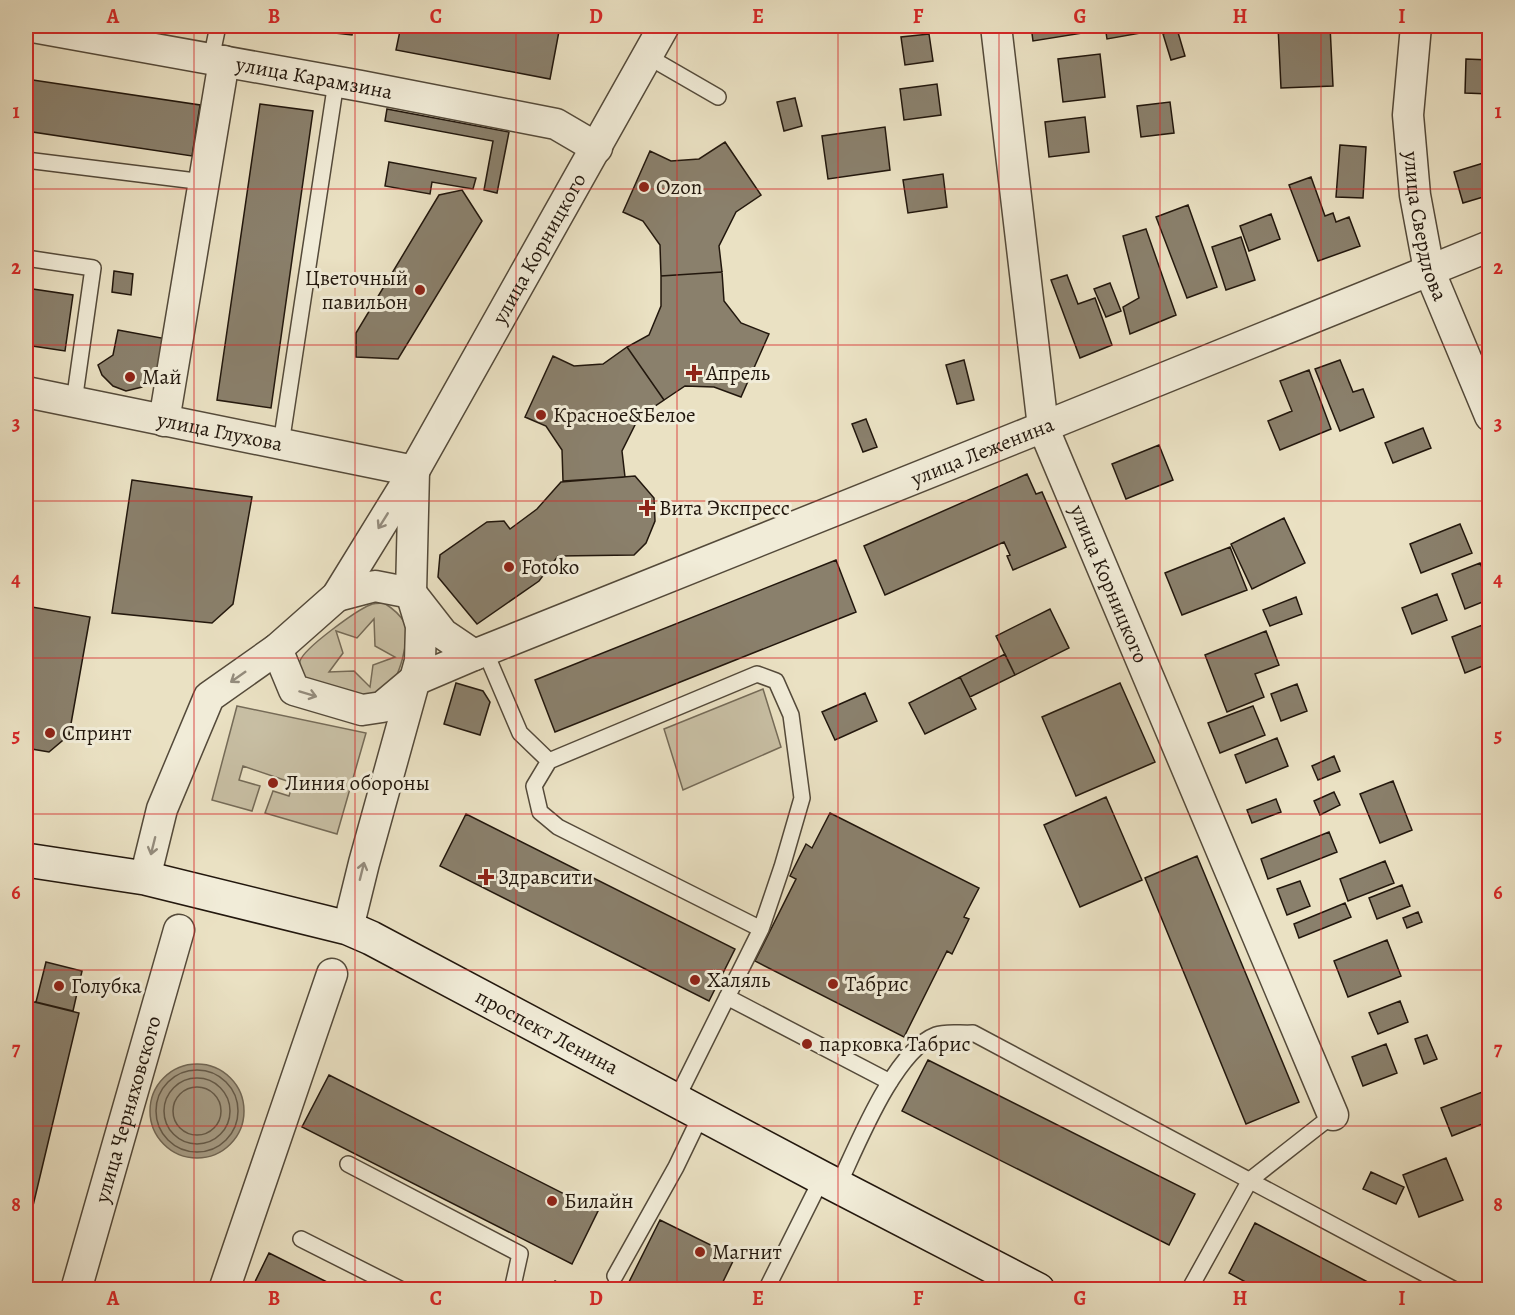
<svg xmlns="http://www.w3.org/2000/svg" width="1515" height="1315" font-family="Alegreya,serif">
	<rect width="100%" height="100%" fill="#eae1c3"/>
	<filter id="stains"><feTurbulence type="fractalNoise" baseFrequency=".00333" numOctaves="4"/><feColorMatrix values="0 0 0 0 .2 0 0 0 0 .09 0 0 0 0 .02 0 0 0 .5 -.17"/></filter>
	<radialGradient id="worn" r=".72"><stop offset=".6" stop-color="#630" stop-opacity="0"/><stop offset="1" stop-color="#630" stop-opacity=".3"/></radialGradient>
	<path fill="#c8bfa4" stroke="#756b58" stroke-width="1.5" fill-rule="evenodd" d="M384 603C392 608 399 613 404 622 411 636 399 684 385 690 360 701 327 689 304 679 301 673 298 667 300 661 304 648 357 610 370 605 374 603 380 603 384 603ZM374 619 375 646 395 657 373 665 370 687 354 671 329 672 343 653 336 631 357 638Z
		M763 689 781 747 683 790 664 729Z
		M237 706 366 733 337 834 265 813 273 791 289 796 293 783 243 766 239 780 260 786 252 811 212 800Z"/>
	<path fill="#a69c85" stroke="#716755" stroke-width="1.5" d="M150 1111a47 47 0 1 1 94 0a47 47 0 1 1-94 0Z"/>
	<g fill="none" stroke-linecap="round" stroke-linejoin="round">
		<path stroke="#645a49" stroke-width="1.5" d="M156 1111a41 41 0 1 1 82 0a41 41 0 1 1-82 0Z
			M164 1111a33 33 0 1 1 66 0a33 33 0 1 1-66 0Z
			M173 1111a24 24 0 1 1 48 0a24 24 0 1 1-48 0Z"/>
	</g>
	<path fill="#8a806c" stroke="#22170d" stroke-width="1.5" d="M272 26H354L352 35Z
		M401 26H560L550 79 396 50Z
		M1031 26H1082L1083 33 1033 41Z
		M1105 26H1157L1158 30 1107 39Z
		M1278 26H1330L1333 86 1281 88Z
		M1177 29 1185 56 1171 60 1163 34Z
		M929 34 933 61 905 65 901 37Z
		M1100 54 1105 97 1063 102 1058 59Z
		M1466 59 1490 60V94L1465 93Z
		M26 79 200 105 192 156 26 131Z
		M937 84 941 115 904 120 900 89Z
		M795 98 802 126 784 131 777 102Z
		M1170 102 1174 133 1141 137 1137 106Z
		M260 104 313 111 271 408 217 400Z
		M387 109 509 132 497 193 484 190 493 141 385 121Z
		M1085 117 1089 152 1049 157 1045 122Z
		M885 127 890 170 828 179 822 136Z
		M725 142 761 195 736 212 719 246 722 272 661 276 660 245 643 221 623 212 650 151 671 161 699 159Z
		M1340 145 1366 147 1363 198 1336 197Z
		M1490 161V195L1463 203 1454 172Z
		M389 162 476 178 473 189 432 182 430 194 385 186Z
		M943 174 947 207 908 213 903 180Z
		M1311 177 1325 216 1333 213 1336 222 1349 217 1360 246 1318 261 1289 185Z
		M462 190 482 221 398 359 356 357V333L439 195Z
		M1188 205 1217 287 1187 298 1156 217Z
		M1271 214 1280 239 1249 251 1240 226Z
		M1146 229 1176 315 1130 334 1123 307 1139 298 1123 236Z
		M1241 237 1255 280 1226 290 1212 247Z
		M114 271 133 274 131 295 112 292Z
		M722 272 724 301 741 323 769 334 741 397 714 387 685 386 664 400 627 347 649 335 661 306V276Z
		M1067 275 1078 304 1095 298 1112 345 1080 358 1051 280Z
		M1110 283 1121 311 1106 317 1094 289Z
		M26 288 73 295 65 351 26 345Z
		M118 330 167 339 161 368 142 387 126 391 113 386 102 375 98 365 113 355Z
		M627 347 664 400 639 417 622 451 625 477 563 481 562 450 546 426 525 417 553 356 574 366 603 364Z
		M964 360 974 400 957 404 946 365Z
		M1340 360 1353 392 1363 389 1374 417 1340 431 1315 369Z
		M1309 370 1331 429 1280 450 1268 421 1292 411 1280 381Z
		M866 419 877 447 863 452 852 424Z
		M1423 428 1431 448 1393 463 1385 443Z
		M1159 445 1173 480 1126 499 1112 464Z
		M1027 474 1036 494 1042 492 1066 547 1013 570 1007 556 1010 555 1004 542 885 595 864 546Z
		M635 476 654 498 655 521 646 543 634 555 558 556 539 581 477 624 438 577 440 555 487 522 504 521 510 529 537 509 561 482Z
		M132 480 252 497 233 604 212 623 112 613Z
		M1284 518 1305 563 1252 589 1231 544Z
		M1460 524 1472 553 1421 573 1410 544Z
		M1230 547 1247 590 1182 615 1165 573Z
		M836 560 856 612 555 732 535 680Z
		M1480 563 1490 586V599L1465 609 1452 574Z
		M1437 594 1447 620 1412 634 1402 608Z
		M1296 597 1302 614 1270 626 1263 610Z
		M26 606 90 617 69 735 49 752 26 748Z
		M1050 609 1069 648 1015 675 996 636Z
		M1490 622V663L1465 673 1452 637Z
		M1266 631 1279 665 1255 674 1264 697 1227 712 1205 655Z
		M1005 654 1015 675 970 697 960 677Z
		M960 677 976 709 925 734 909 703Z
		M456 683 483 691 490 702 480 735 444 724Z
		M1120 683 1155 762 1076 796 1042 717Z
		M1297 684 1307 711 1281 721 1271 694Z
		M865 693 877 721 835 740 822 712Z
		M1253 706 1265 735 1220 753 1208 723Z
		M1277 738 1288 766 1246 783 1235 755Z
		M1334 756 1340 771 1318 780 1312 766Z
		M1393 781 1412 830 1380 843 1360 794Z
		M1334 792 1340 805 1320 815 1314 801Z
		M1106 797 1142 880 1080 907 1044 825Z
		M1276 799 1281 812 1252 823 1247 810Z
		M830 813 979 888 964 917 969 919 952 954 947 951 904 1037 755 961 796 879 790 876 806 844 812 848Z
		M466 814 735 949 709 1001 440 866Z
		M1329 832 1337 852 1268 879 1261 859Z
		M1197 856 1299 1102 1246 1124 1145 878Z
		M1385 861 1394 883 1348 901 1340 879Z
		M1300 881 1310 906 1287 915 1277 889Z
		M1402 885 1410 906 1377 919 1369 898Z
		M1345 903 1351 917 1299 938 1294 924Z
		M1418 912 1422 922 1407 928 1403 918Z
		M1387 940 1401 976 1348 997 1334 961Z
		M46 962 82 971 73 1011 36 1002Z
		M26 1000 79 1013 26 1235Z
		M1400 1001 1408 1022 1378 1034 1369 1013Z
		M1427 1035 1437 1059 1424 1064 1415 1039Z
		M1386 1044 1397 1073 1363 1086 1352 1057Z
		M928 1060 1195 1194 1169 1245 902 1111Z
		M329 1075 598 1211 572 1264 302 1127Z
		M1490 1089V1121L1452 1136 1441 1108Z
		M1446 1158 1463 1200 1419 1217 1403 1175Z
		M1371 1172 1404 1187 1396 1204 1363 1189Z
		M660 1220 735 1257 719 1290H638L628 1284Z
		M1255 1223 1383 1290H1260L1229 1273Z
		M269 1253 343 1290H251Z
		M555 1281 571 1290H550Z"/>
	<g fill="none" stroke-linecap="round" stroke-linejoin="round">
		<g stroke="#544a3a" stroke-width="18">
			<path id="lane" d="M647 56 718 97
				M211 59 218 26
				M26 160 204 182
				M26 258 93 268 74 402
				M281 444 336 82
				M485 651 520 733 549 761
				M727 997 890 1082
				M676 1100 761 929 782 867 802 798 791 715 776 681 757 674 549 761 534 786 540 812 558 827 761 929
				M348 1164 520 1254 512 1290
				M838 1186C857 1146 894 1051 936 1035 946 1031 962 1034 973 1033L1455 1290
				M301 1239 402 1290
				M615 1276 676 1167 702 1113
				M766 1290 822 1178
				M1189 1290 1250 1180 1333 1115"/>
		</g>
		<g stroke="#544a3a" stroke-width="33">
			<g id="street">
				<path id="s1" d="M27 26 361 86 556 124 597 148"/>
				<path id="s2" d="M996 26 1043 427 1333 1115"/>
				<path id="s3" d="M1416 26 1408 115 1415 195 1429 270 1490 416"/>
				<path id="s4" d="M26 392 414 471"/>
				<path d="M164 421 224 61"/>
				<path d="M337 596 375 586 411 593 443 634 474 655"/>
				<path id="s5" d="M277 649 294 690 362 710 382 707 413 681 474 655 1043 427 1490 246"/>
				<path id="s6" d="M145 878 162 809 209 697 277 649 337 596 414 471 664 26"/>
				<path d="M348 928 364 863 420 661 421 626 411 593 414 471"/>
				<path id="s7" d="M76 1290 179 930"/>
				<path d="M224 1290 332 974"/>
			</g>
		</g>
		<g stroke="#22170d" stroke-width="36">
			<g id="secondary">
				<path id="s8" d="M26 860 145 878 348 928 371 938 822 1178 1038 1290"/>
			</g>
		</g>
		<use href="#lane" stroke="#f1ecd8" stroke-width="15"/>
		<use href="#street" stroke="#f1ecd8" stroke-width="30"/>
		<use href="#secondary" stroke="#f1ecd8" stroke-width="33"/>
	</g>
	<defs><path id="oneway-shaft" d="M-6 0H5M1.5-3L5.5 0L1.5 3" fill="none" stroke-width="1.6" stroke-linecap="round" stroke-linejoin="round" transform="scale(1.5)"/></defs>
	<g stroke="#948c7d">
		<use href="#oneway-shaft" transform="translate(383 521) rotate(122)"/>
		<use href="#oneway-shaft" transform="translate(238 677) rotate(145)"/>
		<use href="#oneway-shaft" transform="translate(308 694) rotate(17)"/>
		<use href="#oneway-shaft" transform="translate(153 846) rotate(104)"/>
		<use href="#oneway-shaft" transform="translate(362 871) rotate(-76)"/>
	</g>
	<path fill="none" stroke="#d62828" stroke-width="1.5" stroke-opacity="0.55" d="M194 26V1290M355 26V1290M516 26V1290M677 26V1290M838 26V1290M999 26V1290M1160 26V1290M1321 26V1290M26 189H1490M26 345H1490M26 501H1490M26 658H1490M26 814H1490M26 970H1490M26 1126H1490"/>
	<g fill="#8f2418" stroke="#f1ecd8" stroke-width="2">
		<circle cx="644" cy="187" r="6"/>
		<circle cx="420" cy="290" r="6"/>
		<path d="M691 364h6v6h6v6h-6v6h-6v-6h-6v-6h6z"/>
		<circle cx="130" cy="377" r="6"/>
		<circle cx="541" cy="415" r="6"/>
		<path d="M644 499h6v6h6v6h-6v6h-6v-6h-6v-6h6z"/>
		<circle cx="509" cy="567" r="6"/>
		<circle cx="50" cy="733" r="6"/>
		<circle cx="273" cy="783" r="6"/>
		<path d="M483 868h6v6h6v6h-6v6h-6v-6h-6v-6h6z"/>
		<circle cx="695" cy="980" r="6"/>
		<circle cx="833" cy="984" r="6"/>
		<circle cx="59" cy="986" r="6"/>
		<circle cx="807" cy="1044" r="6"/>
		<circle cx="552" cy="1201" r="6"/>
		<circle cx="700" cy="1252" r="6"/>
	</g>
	<g text-anchor="middle" dominant-baseline="central" stroke-width="6" stroke-linejoin="round" paint-order="stroke">
		<g font-size="21" fill="#22170d" stroke="#f1ecd8">
			<text stroke="none"><textPath href="#s1" startOffset="292">улица Карамзина</textPath></text>
			<text stroke="none"><textPath href="#s3" startOffset="202">улица Свердлова</textPath></text>
			<text stroke="none"><textPath href="#s6" startOffset="758">улица Корницкого</textPath></text>
			<text stroke="none"><textPath href="#s4" startOffset="198">улица Глухова</textPath></text>
			<text stroke="none"><textPath href="#s5" startOffset="790">улица Леженина</textPath></text>
			<text stroke="none"><textPath href="#s2" startOffset="574">улица Корницкого</textPath></text>
			<text stroke="none"><textPath href="#s8" startOffset="554">проспект Ленина</textPath></text>
			<text stroke="none"><textPath href="#s7" startOffset="188">улица Черняховского</textPath></text>
		</g>
		<g font-size="21" fill="#22170d" stroke="#f1ecd8" text-anchor="start">
			<text x="656" y="187">Ozon</text>
			<text x="408" y="278" text-anchor="end">Цветочный<tspan x="408" dy="24">павильон</tspan></text>
			<text x="706" y="373">Апрель</text>
			<text x="142" y="377">Май</text>
			<text x="553" y="415">Красное&amp;Белое</text>
			<text x="659" y="508">Вита Экспресс</text>
			<text x="521" y="567">Fotoko</text>
			<text x="62" y="733">Спринт</text>
			<text x="285" y="783">Линия обороны</text>
			<text x="498" y="877">Здравсити</text>
			<text x="707" y="980">Халяль</text>
			<text x="845" y="984">Табрис</text>
			<text x="71" y="986">Голубка</text>
			<text x="819" y="1044">парковка Табрис</text>
			<text x="564" y="1201">Билайн</text>
			<text x="712" y="1252">Магнит</text>
		</g>
	</g>
	<rect width="1515" height="1315" fill="none" stroke="#eae1c3" stroke-width="66"/>
	<rect x="33" y="33" width="1449" height="1249" fill="none" stroke="#d62828" stroke-width="2"/>
	<g font-size="20" text-anchor="middle" font-weight="bold" fill="#d62828">
		<text x="113" y="23">A</text>
		<text x="274" y="23">B</text>
		<text x="436" y="23">C</text>
		<text x="596" y="23">D</text>
		<text x="758" y="23">E</text>
		<text x="918" y="23">F</text>
		<text x="1080" y="23">G</text>
		<text x="1240" y="23">H</text>
		<text x="1402" y="23">I</text>
		<text x="16" y="118">1</text>
		<text x="1498" y="118">1</text>
		<text x="16" y="274">2</text>
		<text x="1498" y="274">2</text>
		<text x="16" y="430">3</text>
		<text x="1498" y="430">3</text>
		<text x="16" y="586">4</text>
		<text x="1498" y="586">4</text>
		<text x="16" y="742">5</text>
		<text x="1498" y="742">5</text>
		<text x="16" y="899">6</text>
		<text x="1498" y="899">6</text>
		<text x="16" y="1055">7</text>
		<text x="1498" y="1055">7</text>
		<text x="16" y="1211">8</text>
		<text x="1498" y="1211">8</text>
		<text x="113" y="1305">A</text>
		<text x="274" y="1305">B</text>
		<text x="436" y="1305">C</text>
		<text x="596" y="1305">D</text>
		<text x="758" y="1305">E</text>
		<text x="918" y="1305">F</text>
		<text x="1080" y="1305">G</text>
		<text x="1240" y="1305">H</text>
		<text x="1402" y="1305">I</text>
	</g>
	<rect width="100%" height="100%" filter="url(#stains)"/>
	<rect width="100%" height="100%" fill="url(#worn)"/>
</svg>
